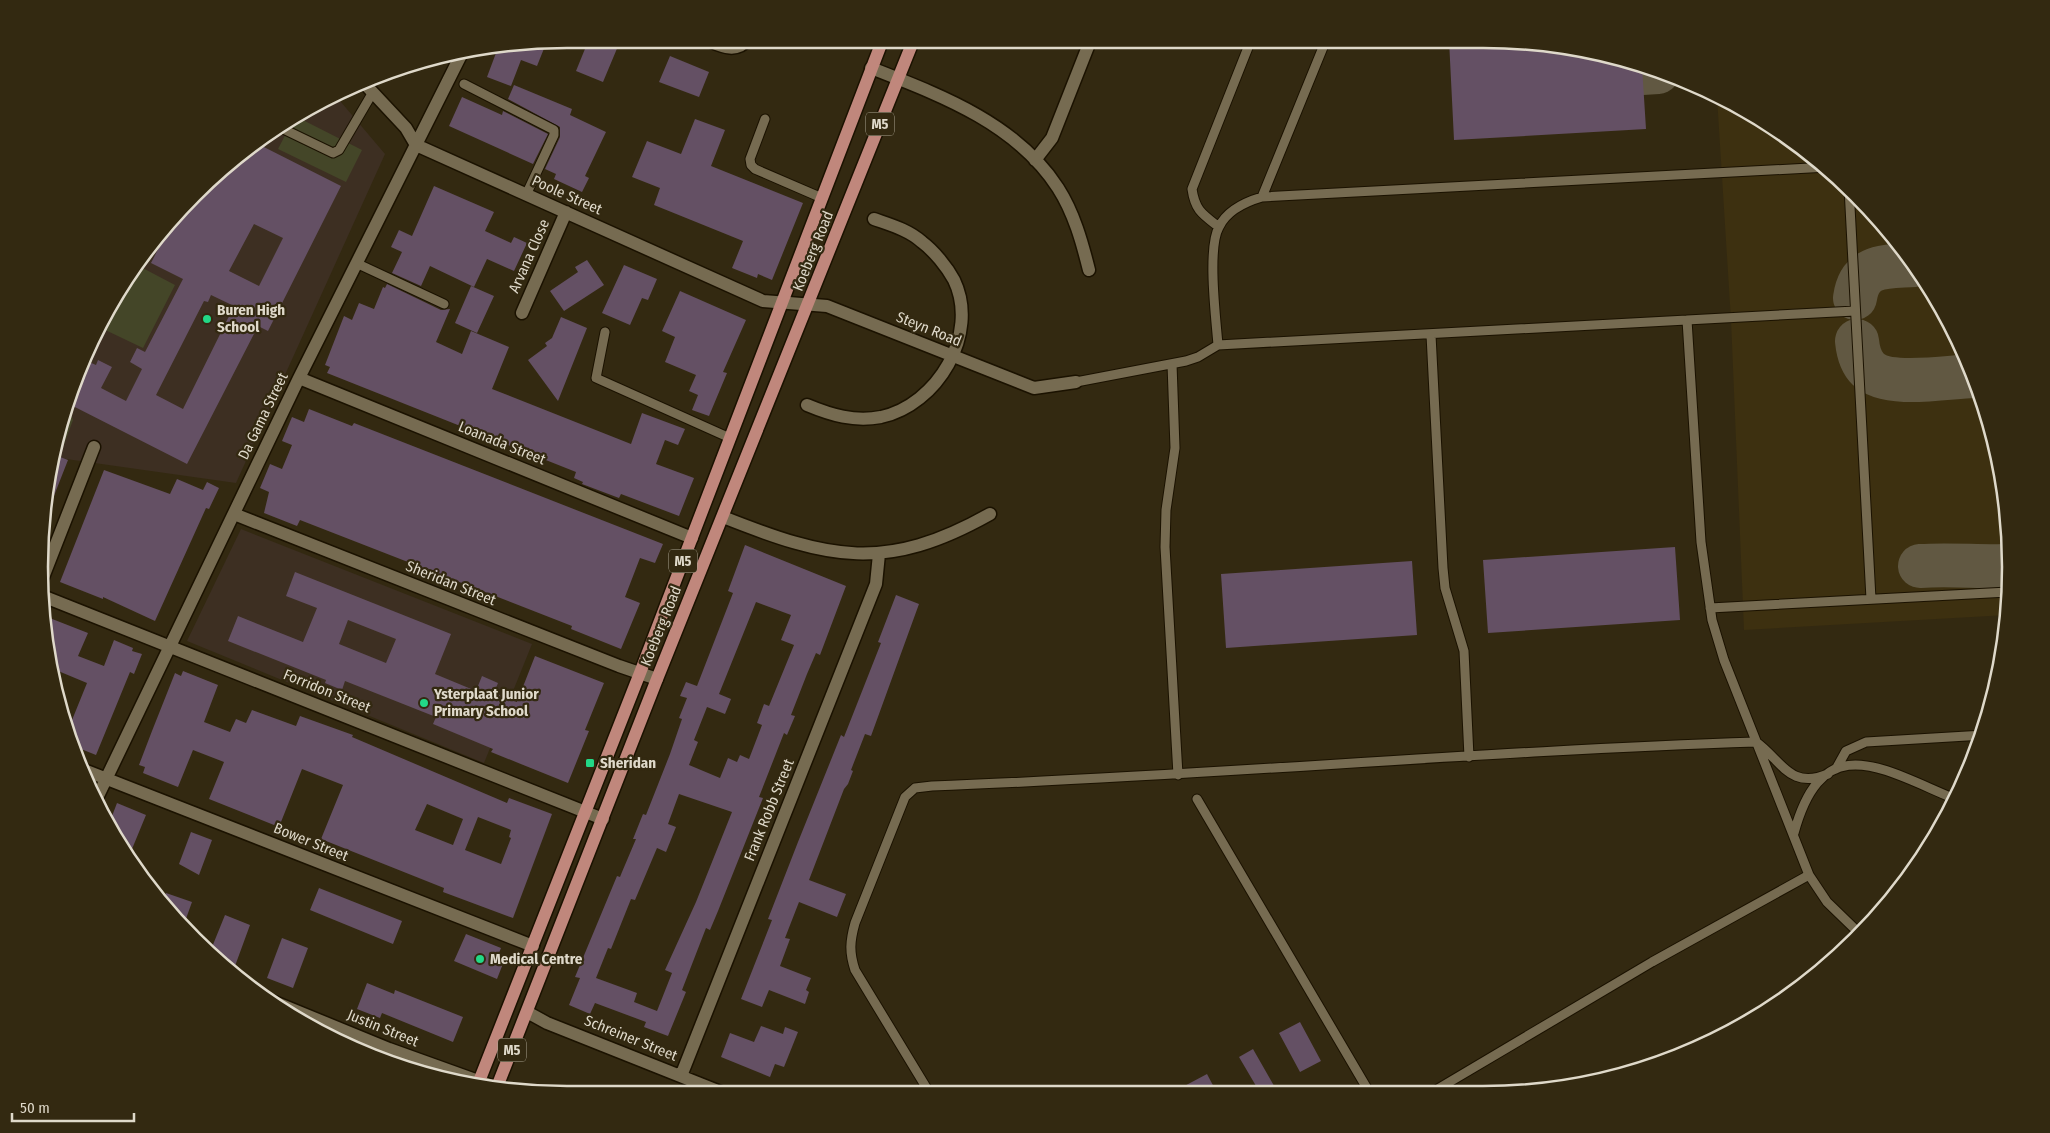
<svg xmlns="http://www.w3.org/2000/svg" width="2050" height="1133" font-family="'Fira Sans Condensed',sans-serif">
	<rect width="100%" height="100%" fill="#332911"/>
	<path fill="#3d3010" d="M1717 97 1747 109 1831 170 1902 245 1957 333 1993 430 2010 532 2007 615 1744 630 1731 320Z"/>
	<path fill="#3d2f22" d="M335 95 385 154 236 483 52 457 57 430 79 364 128 274 170 218 245 148 303 109Z
		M241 529 532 644 484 763 187 641Z"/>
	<path fill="#444628" d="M295 116 362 150 346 182 278 149Z
		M135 264 175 285 143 348 99 327Z
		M71 388 74 390 67 403 73 420 59 458 52 457 57 430Z"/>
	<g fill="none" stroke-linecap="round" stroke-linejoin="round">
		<path stroke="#615842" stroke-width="44" d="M1642 73 1658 72
			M1855 298C1860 263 1887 267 1914 265
			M1857 341C1858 351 1860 361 1868 369 1887 388 1946 377 1973 376
			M1920 566C1950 564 1979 567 2009 566"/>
	</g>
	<path fill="#645064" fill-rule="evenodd" d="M589 39H621L603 82 576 71Z
		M1449 40H1518L1620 57 1642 66 1646 129 1454 140Z
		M547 41 537 66 521 60 511 86 487 77 499 45Z
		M670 56 709 72 699 97 659 82Z
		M514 85 572 109 570 115 606 132 585 176 589 178 582 192 554 179 556 174 545 169 560 137V127L508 99Z
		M462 97 502 115 503 111 548 134 533 164 449 126Z
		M695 119 725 130 711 166 803 203 772 280 758 274 757 278 732 268 743 241 654 205 660 188 632 177 647 141 681 154Z
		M254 142 341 186 268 331 258 326 187 464 67 403 89 362 96 365 98 360 112 367 101 388 126 401 142 369 130 362 137 348 145 352 183 279 151 263 178 210ZM254 224 283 238 259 286 229 271ZM211 295 234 306 183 409 156 395 204 301 208 302Z
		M434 186 494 212 485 231 511 243 514 237 527 243 514 271 487 259 474 287 430 266 421 286 392 273 402 252 391 247 399 230 412 236Z
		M587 260 604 285 564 311 550 291 578 272 575 267Z
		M624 265 657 279 648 300 642 298 630 325 602 313Z
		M387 284 441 310 450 309 436 342 462 354 471 331 509 347 492 389 631 444 642 413 685 429 678 445 665 440 656 464 694 478 679 516 621 494 619 498 582 484 583 482 574 478 576 472 327 373 330 367 325 365 344 316 352 320 359 303 374 309 383 287 385 288Z
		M471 286 494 296 477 333 455 323Z
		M680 291 746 320 723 372 727 373 709 416 692 410 698 395 689 391 696 375 665 362 675 337 662 331Z
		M561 317 587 328 558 401 528 360 547 346 545 343 552 338Z
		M309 409 352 426 354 423 663 544 655 563 640 558 625 597 640 603 621 649 571 629 572 626 300 520 297 526 264 513 269 492 260 488 270 464 282 469 292 445 282 441 292 417 304 422Z
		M55 455 68 460 50 506 44 505 51 467Z
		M104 470 170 494 177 479 203 490 207 482 219 488 209 509 206 508 155 621 103 597V599L60 582Z
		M745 545 846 586 820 655 816 653 807 674 791 715 795 716 787 735 784 733 759 797 763 798 718 911 710 930 706 928 682 990 686 992 668 1036 644 1027 646 1022 595 1003 590 1014 569 1005 580 978 575 977 617 876 620 877 622 872 636 839H633L643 814 646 815 670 754 682 719 679 718 687 698 680 696 686 682 697 686 733 593 728 591ZM756 602 791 615 781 640 794 645 769 706 764 704 757 723 762 725 749 759 740 755 737 762 728 758 720 778 689 765 698 742 694 740 707 707 725 714 731 699 719 694ZM679 794 732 812 696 902 665 970 672 973 657 1011 634 1002 637 993 596 978 608 948 611 949 631 899 635 900 657 848 666 852 676 827 668 824Z
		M1675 547 1680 620 1488 633 1483 560Z
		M1412 561 1417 635 1226 648 1221 574Z
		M295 572 451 634 435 674 476 691 482 676 498 683 494 693 517 702 535 656 604 683 585 730 589 731 568 783 491 752 493 749 433 724 436 717 345 681 342 690 325 683 326 680 228 641 238 616 303 642 317 608 286 596ZM348 620 396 639 386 663 339 644Z
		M896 595 919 604 871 736 865 734 851 770 853 771 848 784 844 789 809 880 846 894 837 917 799 902 785 938 790 939 780 966 811 978 806 990 809 992 805 1004 769 990 762 1007 741 999 772 920 768 919 798 842 841 735 844 737 881 643 878 642Z
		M42 615 88 633 78 656 104 666 114 640 133 648 132 651 142 654 134 674 130 672 96 755 71 745 63 722 70 725 87 683 51 668Z
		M183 671 218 685 204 722 230 732 236 719 246 723 252 710 296 726 300 716 353 735 352 737 507 803 509 798 552 814 513 918 443 892 444 888 321 839 343 785 302 769 279 827 209 799 224 762 193 750 178 787 143 773 145 767 139 765 152 731 175 673 181 676ZM427 804 463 819 453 845 415 830ZM478 817 511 830 509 837 511 838 501 864 465 850Z
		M117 803 146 815 132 849 119 843 109 824Z
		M191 832 212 840 199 875 179 864Z
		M319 888 402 921 393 944 310 910Z
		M166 893 192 902 183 927 162 904Z
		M225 915 250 925 235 966 217 958 210 952Z
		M466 934 501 948 499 953 506 956 497 979 454 961Z
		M282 938 308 948 293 988 267 978Z
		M367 983 394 994 395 990 463 1017 453 1042 382 1013 380 1018 357 1009Z
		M1300 1022 1321 1061 1300 1072 1279 1033Z
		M761 1026 783 1034 785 1027 798 1032 784 1067 775 1064 770 1077 721 1057 730 1033 754 1042Z
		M1253 1049 1277 1091H1259L1239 1057Z
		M1207 1074 1216 1091H1175Z"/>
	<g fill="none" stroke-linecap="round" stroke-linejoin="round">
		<g stroke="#1b1200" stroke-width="11">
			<path id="lane" d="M464 84 554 130V135L526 195
				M765 119 750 159 751 165 755 169 822 198
				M277 126 333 153 339 150 373 92
				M1849 188 1871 599
				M1262 197 1326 40
				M1219 227C1202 214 1195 210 1192 189L1251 40
				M356 263 444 304
				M1687 320 1701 542 1712 620 1724 660 1809 875 1827 902 1859 933
				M605 332 596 378 730 438
				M1431 335 1443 568 1445 588 1464 651 1469 757
				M1218 345C1216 319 1207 248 1219 227 1227 210 1245 202 1262 197L1828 167
				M1172 364 1175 448 1166 510 1165 547 1178 775
				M1076 382 1186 361 1198 357 1218 345 1855 311
				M1710 608 2008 592
				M1836 769 1846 751 1866 742 1984 735
				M1197 799 1368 1090
				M1794 833C1823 727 1882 769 1955 799
				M1436 1090 1652 962 1809 875
				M929 1092 855 970C849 952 850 941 855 923L905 797 915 788 932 786C1207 776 1481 751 1756 742 1782 761 1790 790 1828 774"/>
		</g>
		<g stroke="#1b1200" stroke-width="15">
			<path id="street" d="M704 39C719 45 736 55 748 39
				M871 68C940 95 1016 123 1058 188 1074 213 1082 242 1089 270
				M363 82 406 128 416 145 763 301 827 306 1034 388 1076 382
				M1035 160 1052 138 1091 39
				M522 313 566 212
				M299 378 692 538
				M807 405C831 415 854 422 881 417 937 405 980 334 954 280 947 267 934 251 922 242 909 230 891 225 874 219
				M234 514 619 666 657 679
				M723 517C829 559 885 573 990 514
				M40 585 94 447
				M40 595 603 819
				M79 768 533 946
				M96 800 299 378 464 49
				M262 997 389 1049 492 1086
				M527 1012 547 1023 723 1093
				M681 1076 876 584 879 554"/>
		</g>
		<g stroke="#1b1200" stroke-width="15">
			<path id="primary" d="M478 1084 640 673 883 39
				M497 1087 657 679 914 39"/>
		</g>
		<use href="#lane" stroke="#766b51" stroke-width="9"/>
		<use href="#street" stroke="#766b51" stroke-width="12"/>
		<use href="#primary" stroke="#c0877c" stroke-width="12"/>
	</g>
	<g fill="#22d887" stroke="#332911" stroke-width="2">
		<circle cx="207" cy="319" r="5"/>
		<circle cx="424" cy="703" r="5"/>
		<rect x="585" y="758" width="10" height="10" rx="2.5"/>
		<circle cx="480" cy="959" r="5"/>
	</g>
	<g text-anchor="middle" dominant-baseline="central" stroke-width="4.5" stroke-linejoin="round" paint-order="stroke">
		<g fill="#332911" stroke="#aba492" stroke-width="1">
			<rect x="866" y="112.5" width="28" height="23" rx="4"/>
			<rect x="669" y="549.5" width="28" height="23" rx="4"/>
			<rect x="498" y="1038.5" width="28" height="23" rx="4"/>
		</g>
		<g font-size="14" font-weight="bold" fill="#dfd9ca">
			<text x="880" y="124">M5</text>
			<text x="683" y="561">M5</text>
			<text x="512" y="1050">M5</text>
		</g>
		<g font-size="15" fill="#dfd9ca" stroke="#332911">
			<text transform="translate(567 195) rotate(24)">Poole Street</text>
			<text transform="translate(813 251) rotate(-68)">Koeberg Road</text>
			<text transform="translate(529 256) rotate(-66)">Arvana Close</text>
			<text transform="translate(929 329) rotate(22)">Steyn Road</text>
			<text transform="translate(263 416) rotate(-64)">Da Gama Street</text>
			<text transform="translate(502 443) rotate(22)">Loanada Street</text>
			<text transform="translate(451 583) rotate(22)">Sheridan Street</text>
			<text transform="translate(661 626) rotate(-68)">Koeberg Road</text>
			<text transform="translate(327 691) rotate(22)">Forridon Street</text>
			<text transform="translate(769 810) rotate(-68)">Frank Robb Street</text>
			<text transform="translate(311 842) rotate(22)">Bower Street</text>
			<text transform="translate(383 1028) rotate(22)">Justin Street</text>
			<text transform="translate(631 1038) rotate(22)">Schreiner Street</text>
		</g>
		<g font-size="15" font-weight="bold" fill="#dfd9ca" stroke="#332911" text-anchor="start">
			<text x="217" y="310">Buren High<tspan x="217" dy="17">School</tspan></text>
			<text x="434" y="694">Ysterplaat Junior<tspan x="434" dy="17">Primary School</tspan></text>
			<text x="600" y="763">Sheridan</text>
			<text x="490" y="959">Medical Centre</text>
		</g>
	</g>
	<path d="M0 0H2050V1133H0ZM567 48H1483A519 519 0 0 1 2002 567V567A519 519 0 0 1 1483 1086H567A519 519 0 0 1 48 567V567A519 519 0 0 1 567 48Z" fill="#332911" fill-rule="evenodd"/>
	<path fill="none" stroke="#dfd9ca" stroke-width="2.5" d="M567 48H1483A519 519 0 0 1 2002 567V567A519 519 0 0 1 1483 1086H567A519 519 0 0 1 48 567V567A519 519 0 0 1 567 48Z"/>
	<path d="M12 1113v8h122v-8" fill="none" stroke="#dfd9ca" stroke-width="2.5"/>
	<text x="20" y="1113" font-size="15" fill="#dfd9ca" stroke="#332911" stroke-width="4" paint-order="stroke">50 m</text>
</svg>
